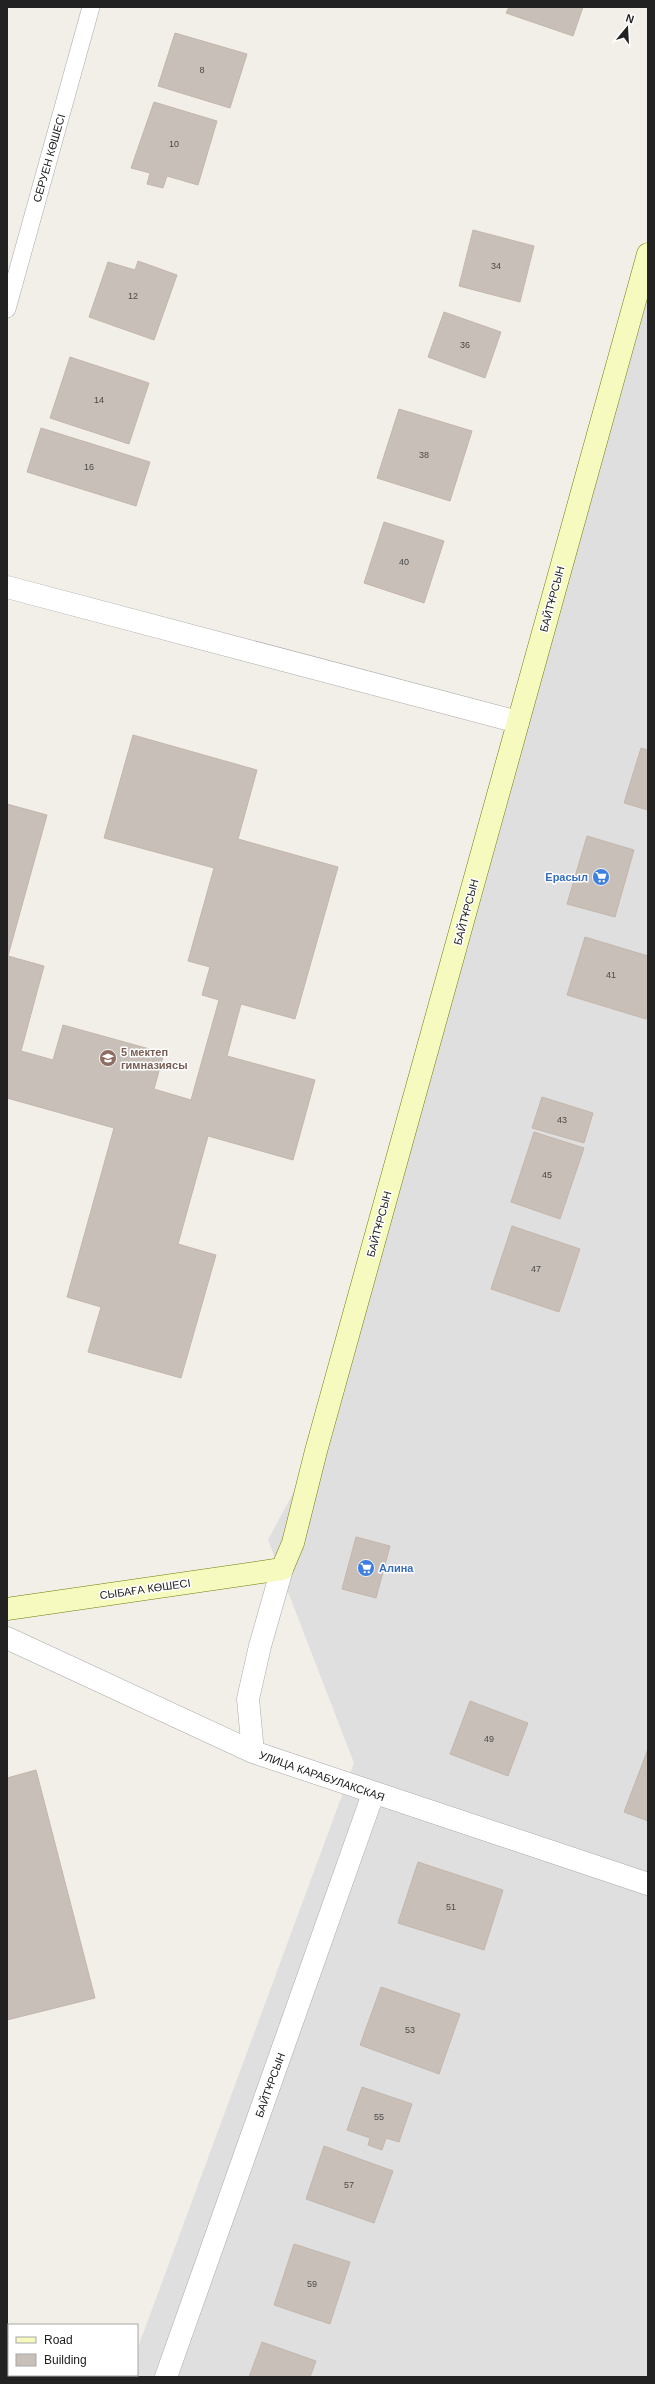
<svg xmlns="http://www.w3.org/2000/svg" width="655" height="2384" font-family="Arial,sans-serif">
	<rect width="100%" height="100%" fill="#f2efe9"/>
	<path fill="#e0dfdf" d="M648 254V2377H127L128 2375H137V2350L354 1763 268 1540 316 1450Z"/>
	<path fill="#c7bfb8" stroke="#c4b6ab" d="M509 7H583L573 36 506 13Z
		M175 33 247 54 230 108 158 86Z
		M154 102 217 121 198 185 167 176 163 188 147 184 150 173 131 168Z
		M473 230 534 246 520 302 459 286Z
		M138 261 177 275 154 340 89 317 108 262 135 270Z
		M444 312 501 332 485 378 428 357Z
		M70 357 149 383 129 444 50 418Z
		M399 409 472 431 450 501 377 478Z
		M41 428 150 462 136 506 27 472Z
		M384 522 444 541 424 603 364 583Z
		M133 735 257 770 238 839 338 867 295 1019 241 1004 227 1056 315 1080 293 1160 208 1136 178 1244 216 1255 181 1378 88 1352 101 1307 67 1297 114 1128 7 1098V804L47 815 8 956 44 966 21 1051 53 1060 63 1025 164 1053 154 1089 191 1100 219 1000 202 995 210 967 188 961 214 868 104 838Z
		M641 748 648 750V810L624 803Z
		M587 836 634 850 615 917 567 904Z
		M585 937 648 956V1011L646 1019 567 995Z
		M542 1097 593 1113 584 1143 532 1128Z
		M534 1132 584 1148 560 1219 511 1202Z
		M512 1226 580 1249 559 1312 491 1289Z
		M356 1537 390 1546 376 1598 342 1589Z
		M470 1701 528 1723 508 1776 450 1754Z
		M648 1749V1821L624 1812Z
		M36 1770 95 1998 7 2020V1778Z
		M418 1862 503 1890 484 1950 398 1923Z
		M381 1987 460 2014 439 2074 360 2045Z
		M362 2087 412 2104 399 2142 386 2138 382 2150 368 2145 370 2138 347 2130Z
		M324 2146 393 2171 374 2223 306 2199Z
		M294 2244 350 2262 330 2324 274 2305Z
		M262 2342 316 2361 310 2377H249Z"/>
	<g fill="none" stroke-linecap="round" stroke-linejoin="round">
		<g stroke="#a9a9a9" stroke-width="18">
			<path id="lane" d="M7 309 91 7"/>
		</g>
		<g stroke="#a9a9a9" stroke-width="23">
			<path id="street" d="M7 587 518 722
				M7 1638 253 1752 648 1884
				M253 1752 248 1699 260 1646 282 1569
				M166 2377 373 1794"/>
		</g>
		<g stroke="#707d05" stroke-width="23">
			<path id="secondary" d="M7 1609 282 1569 293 1543 316 1451 648 254"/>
		</g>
		<use href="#lane" stroke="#fff" stroke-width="17"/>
		<use href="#street" stroke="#fff" stroke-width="22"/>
		<use href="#secondary" stroke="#f7fabf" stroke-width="22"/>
	</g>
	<defs>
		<g id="supermarket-disc" transform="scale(0.9)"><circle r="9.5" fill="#3f7fe0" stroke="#fff"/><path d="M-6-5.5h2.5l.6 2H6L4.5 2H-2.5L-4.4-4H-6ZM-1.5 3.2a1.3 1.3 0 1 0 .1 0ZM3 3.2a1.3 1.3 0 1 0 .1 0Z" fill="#fff"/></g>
		<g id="school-disc" transform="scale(0.9)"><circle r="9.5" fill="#8d6e63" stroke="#fff"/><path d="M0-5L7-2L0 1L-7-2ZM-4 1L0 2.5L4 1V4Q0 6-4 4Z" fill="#fff"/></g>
	</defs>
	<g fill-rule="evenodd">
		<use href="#supermarket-disc" x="601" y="877"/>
		<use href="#school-disc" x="108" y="1058"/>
		<use href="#supermarket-disc" x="366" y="1568"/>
	</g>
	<g text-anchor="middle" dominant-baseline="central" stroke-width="3" stroke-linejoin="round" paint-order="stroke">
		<g font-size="9" fill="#4b4948">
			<text x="202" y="70">8</text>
			<text x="174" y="144">10</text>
			<text x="496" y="266">34</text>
			<text x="133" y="296">12</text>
			<text x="465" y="345">36</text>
			<text x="99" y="400">14</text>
			<text x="424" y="455">38</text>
			<text x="89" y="467">16</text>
			<text x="404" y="562">40</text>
			<text x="611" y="975">41</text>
			<text x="562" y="1120">43</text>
			<text x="547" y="1175">45</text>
			<text x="536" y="1269">47</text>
			<text x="489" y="1739">49</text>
			<text x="451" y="1907">51</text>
			<text x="410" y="2030">53</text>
			<text x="379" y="2117">55</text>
			<text x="349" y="2185">57</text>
			<text x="312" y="2284">59</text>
		</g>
		<g font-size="11" fill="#222" stroke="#fff">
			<text transform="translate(49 158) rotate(-74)">СЕРУЕН КӨШЕСІ</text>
			<text transform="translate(552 599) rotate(-75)">БАЙТҰРСЫН</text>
			<text transform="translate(466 912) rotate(-75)">БАЙТҰРСЫН</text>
			<text transform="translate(379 1224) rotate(-75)">БАЙТҰРСЫН</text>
			<text transform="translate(145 1589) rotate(-8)">СЫБАҒА КӨШЕСІ</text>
			<text transform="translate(322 1776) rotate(19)">УЛИЦА КАРАБУЛАКСКАЯ</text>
			<text transform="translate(270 2085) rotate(-70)">БАЙТҰРСЫН</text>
		</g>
		<g font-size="11" font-weight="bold" fill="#366cbe" stroke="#fff" text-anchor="end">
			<text x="588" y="877">Ерасыл</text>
			<text x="379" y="1568" text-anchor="start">Алина</text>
		</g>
		<g font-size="11" font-weight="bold" fill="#785e54" stroke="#fff" text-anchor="start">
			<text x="121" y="1052">5 мектеп<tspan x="121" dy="13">гимназиясы</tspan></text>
		</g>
	</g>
	<rect width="655" height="2384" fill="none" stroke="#222222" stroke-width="16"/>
	<rect x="8" y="2324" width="130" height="52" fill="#ffffff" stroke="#a7a7a7"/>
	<rect x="16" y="2337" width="20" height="6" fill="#f7fabf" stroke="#a7a7a7"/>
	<text x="44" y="2344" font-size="12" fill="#222222">Road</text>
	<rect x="16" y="2354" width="20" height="12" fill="#c7bfb8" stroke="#a7a7a7"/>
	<text x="44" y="2364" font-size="12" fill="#222222">Building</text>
	<g transform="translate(627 28) rotate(18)" stroke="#ffffff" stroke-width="3" paint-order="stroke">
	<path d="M0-3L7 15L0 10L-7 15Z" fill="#222222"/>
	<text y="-6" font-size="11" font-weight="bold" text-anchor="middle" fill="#222222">N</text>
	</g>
</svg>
